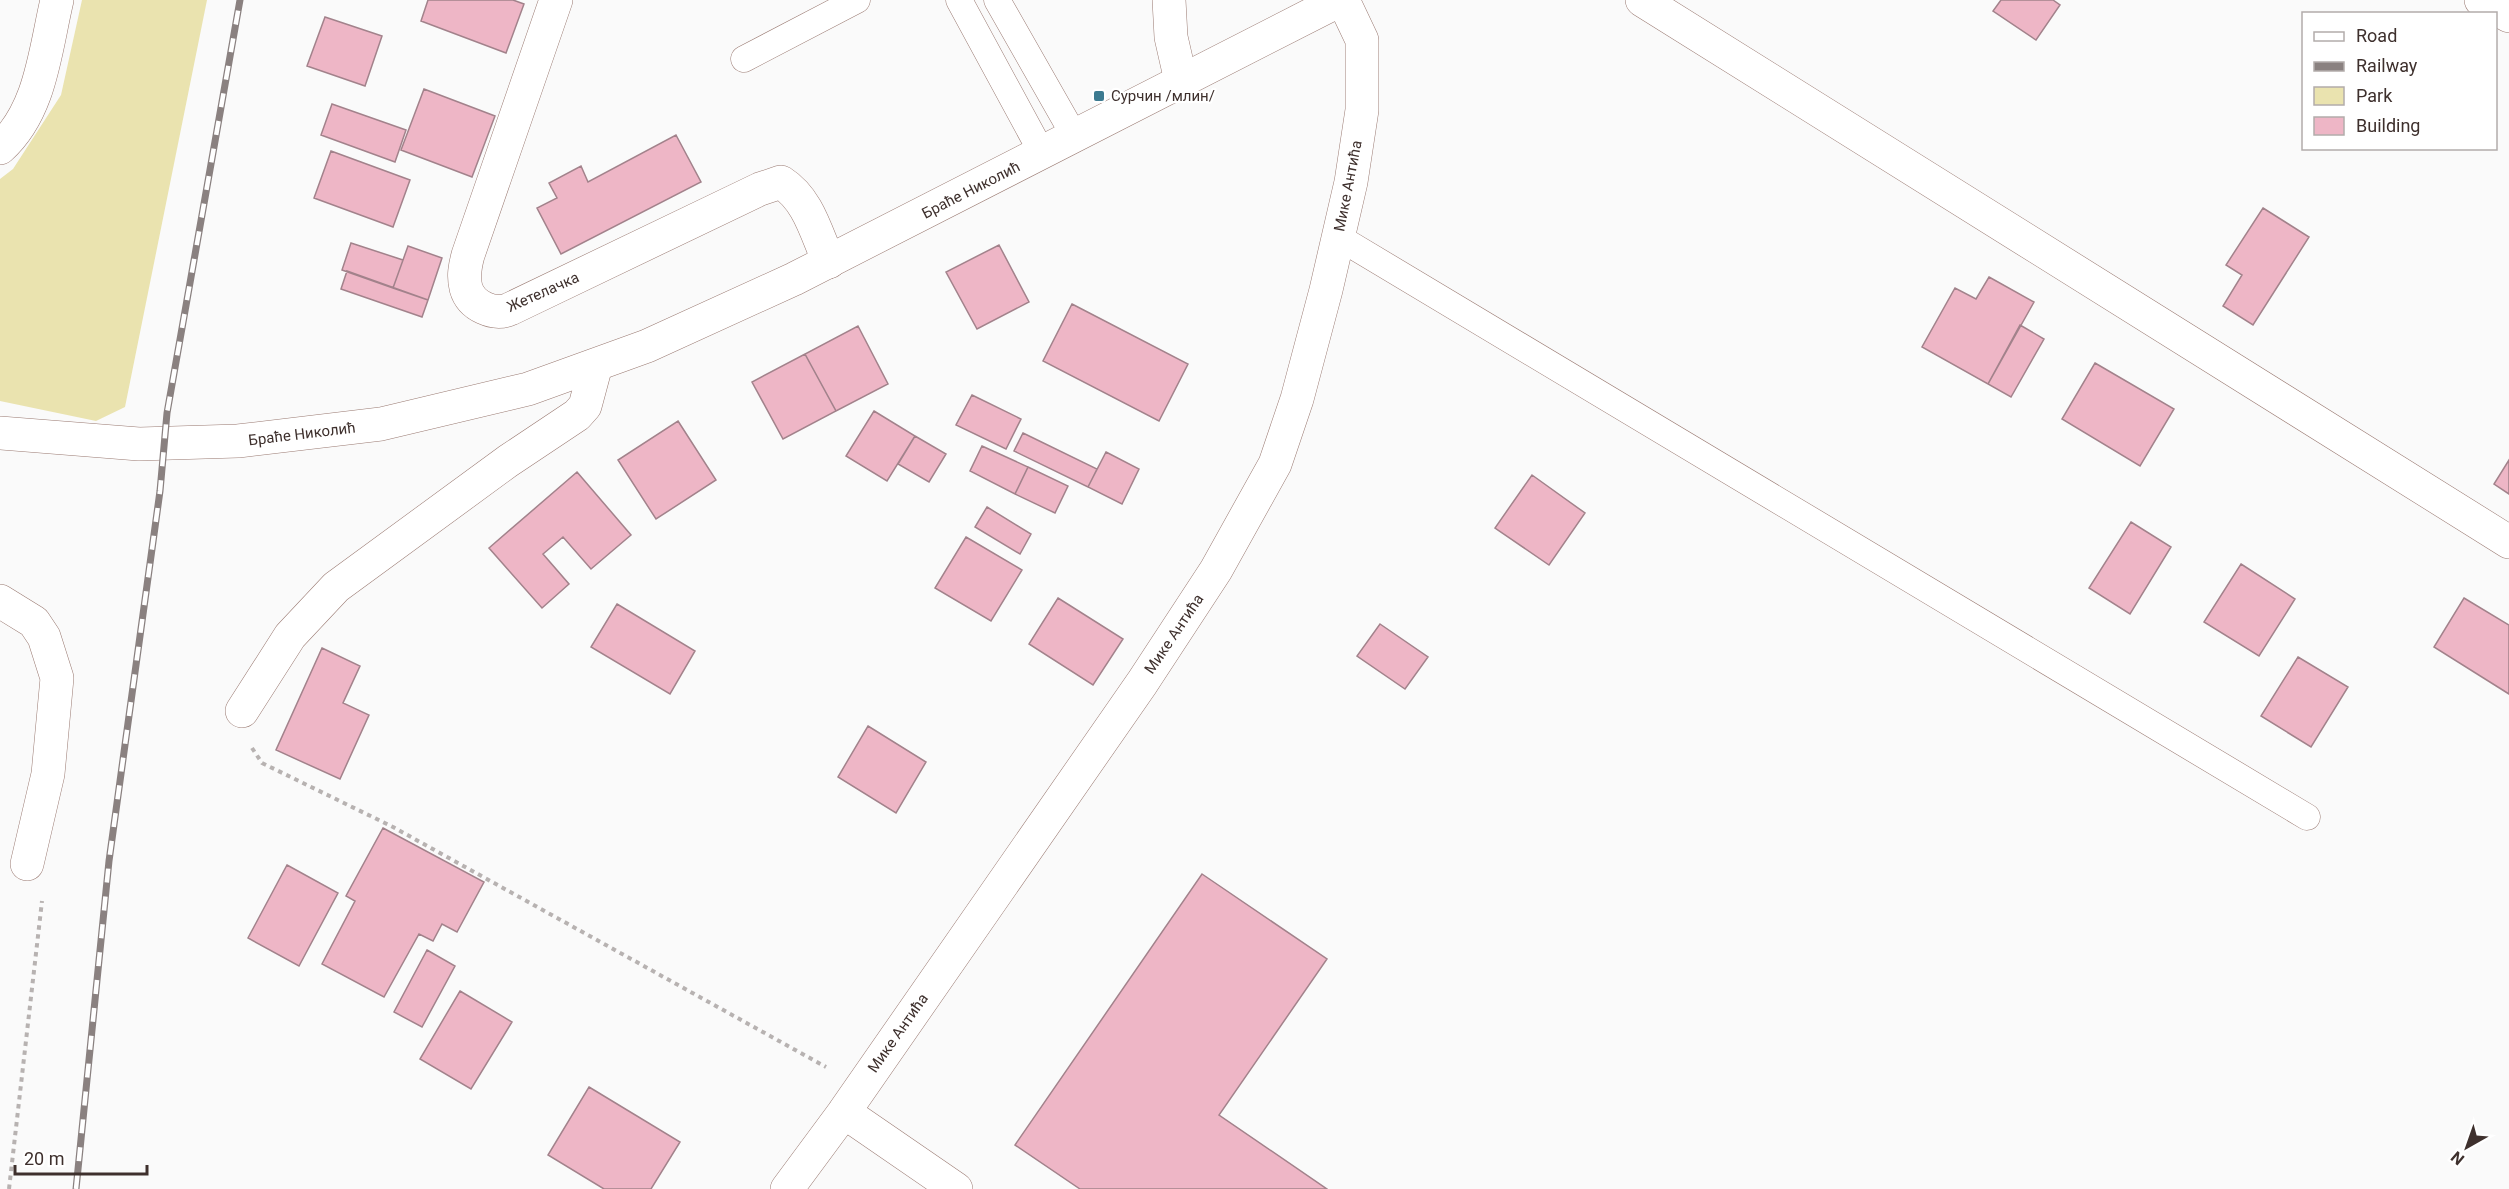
<svg xmlns="http://www.w3.org/2000/svg" width="2509" height="1189" font-family="Roboto,sans-serif">
	<rect width="100%" height="100%" fill="#fafafa"/>
	<path fill="#eae3af" d="M82 0H207L125 407 96 421 0 401V179L13 169 61 95Z"/>
	<path fill="#eeb6c6" stroke="#a2828b" stroke-width="1.5" d="M428 0H513L524 4 506 53 421 21Z
		M2001 0H2053L2060 5 2036 40 1993 11Z
		M325 17 382 36 365 86 307 66Z
		M424 89 495 116 472 177 401 150Z
		M332 104 406 130 395 162 321 135Z
		M676 135 701 182 561 254 537 208 557 198 549 183 581 166 588 182Z
		M331 151 410 180 393 227 314 198Z
		M2263 208 2309 237 2253 325 2223 306 2242 275 2226 265Z
		M351 243 403 260 393 288 342 270Z
		M999 245 1029 302 977 329 946 272Z
		M408 246 442 258 428 300 393 288Z
		M347 271 428 300 422 317 341 289Z
		M1989 277 2034 302 1988 384 1922 347 1955 288 1976 299Z
		M1072 304 1188 364 1159 421 1043 361Z
		M2020 325 2044 339 2011 397 1988 384Z
		M858 326 888 384 836 411 805 354Z
		M805 354 836 411 783 439 752 382Z
		M2095 363 2174 409 2140 466 2062 419Z
		M972 395 1021 419 1006 449 956 425Z
		M874 411 915 436 887 481 846 456Z
		M678 421 716 480 656 519 618 460Z
		M1023 433 1097 469 1088 487 1014 451Z
		M915 436 946 454 929 482 898 464Z
		M982 446 1028 467 1015 494 970 471Z
		M1106 452 1139 469 1122 504 1088 487Z
		M2509 460V494L2494 484Z
		M1028 467 1068 486 1055 513 1015 494Z
		M577 472 631 535 591 569 563 537 543 554 569 584 542 608 489 548Z
		M1532 475 1585 513 1549 565 1495 528Z
		M987 507 1031 534 1020 554 975 527Z
		M2131 522 2171 547 2130 614 2089 588Z
		M966 537 1022 570 991 621 935 588Z
		M2241 564 2295 599 2259 656 2204 622Z
		M1058 598 1123 639 1093 685 1029 644Z
		M2464 598 2509 625V694L2434 647Z
		M617 604 695 651 670 694 591 647Z
		M1380 624 1428 657 1405 689 1357 656Z
		M322 648 360 666 343 703 369 715 340 779 276 750Z
		M2298 657 2348 687 2311 747 2261 716Z
		M868 726 926 762 896 813 838 777Z
		M383 828 484 882 457 932 442 924 433 941 419 934 384 997 322 964 355 901 346 896Z
		M287 865 338 893 299 966 248 938Z
		M1202 874 1327 959 1219 1115 1327 1189H1080L1015 1145Z
		M427 950 455 966 422 1027 394 1012Z
		M460 991 512 1022 471 1089 420 1059Z
		M589 1087 680 1142 651 1189H604L548 1155Z"/>
	<g fill="none" stroke-linecap="round" stroke-linejoin="round">
		<g stroke="#9a7a72" stroke-width="27">
			<path id="lane" d="M959 0 1042 153
				M997 0 1075 137
				M744 59 857 0
				M1338 237 2307 817"/>
		</g>
		<g stroke="#9a7a72" stroke-width="34">
			<path id="street" d="M556 0 468 255C465 266 463 276 466 288 471 306 494 316 510 309L760 189 781 182C809 200 816 233 829 262
				M1169 0 1171 37 1181 81
				M1642 0 2509 542
				M2481 0 2509 16
				M0 148C41 111 45 51 57 0
				M0 601 34 622 44 637 57 678 48 774 27 864
				M242 711 290 636 336 587 508 461 577 415 585 406 596 365
				M844 1112 956 1189
				M787 1189 844 1112 1142 683 1216 570 1275 464 1297 399 1326 290 1351 182 1362 110V40L1343 0"/>
		</g>
		<g stroke="#9a7a72" stroke-width="34">
			<path id="secondary" d="M0 433 139 444 238 441 381 424 528 389 647 346 794 279 1340 0"/>
		</g>
		<path stroke="#b7b2b1" stroke-width="4" stroke-dasharray="4.5 4.5" stroke-linecap="butt" d="M252 748 262 763 393 827 826 1067
			M9 1189 42 901"/>
		<use href="#lane" stroke="#fff" stroke-width="26"/>
		<use href="#street" stroke="#fff" stroke-width="33"/>
		<use href="#secondary" stroke="#fff" stroke-width="33"/>
		<g stroke="#8a8180" stroke-width="7">
			<path id="rail" d="M76 1189 109 861 160 491 167 413 240 0"/>
		</g>
		<use href="#rail" stroke="#fff" stroke-width="4.5" stroke-dasharray="14" stroke-linecap="butt"/>
	</g>
	<rect fill="#3c7a90" stroke="#fff" stroke-width="2" x="1093" y="90" width="12" height="12" rx="3"/>
	<g text-anchor="middle" dominant-baseline="central" stroke-width="4.5" stroke-linejoin="round" paint-order="stroke">
		<g font-size="15" fill="#3e302d" stroke="#fff" text-anchor="start">
			<text x="1111" y="96">Сурчин /млин/</text>
		</g>
		<g font-size="15" fill="#3e302d" stroke="#fff">
			<text transform="translate(1348 186) rotate(-79)">Мике Антића</text>
			<text transform="translate(971 190) rotate(-27)">Браће Николић</text>
			<text transform="translate(543 292) rotate(-24)">Жетелачка</text>
			<text transform="translate(302 434) rotate(-7)">Браће Николић</text>
			<text transform="translate(1174 634) rotate(-56)">Мике Антића</text>
			<text transform="translate(898 1033) rotate(-55)">Мике Антића</text>
		</g>
	</g>
	<rect x="2302" y="12" width="195" height="138" fill="#ffffff" stroke="#b2acab" stroke-width="1.5"/>
	<rect x="2314" y="32" width="30" height="9" fill="#ffffff" stroke="#b2acab" stroke-width="1.5"/>
	<text x="2356" y="42" font-size="18" fill="#3e302d">Road</text>
	<rect x="2314" y="62" width="30" height="9" fill="#8a8180" stroke="#b2acab" stroke-width="1.5"/>
	<text x="2356" y="72" font-size="18" fill="#3e302d">Railway</text>
	<rect x="2314" y="87" width="30" height="18" fill="#eae3af" stroke="#b2acab" stroke-width="1.5"/>
	<text x="2356" y="102" font-size="18" fill="#3e302d">Park</text>
	<rect x="2314" y="117" width="30" height="18" fill="#eeb6c6" stroke="#b2acab" stroke-width="1.5"/>
	<text x="2356" y="132" font-size="18" fill="#3e302d">Building</text>
	<g transform="translate(2467 1147) rotate(220)" stroke="#ffffff" stroke-width="4.5" paint-order="stroke">
	<path d="M0-4.5L10 22L0 15L-10 22Z" fill="#3e302d"/>
	<text y="-9" font-size="16" font-weight="bold" text-anchor="middle" fill="#3e302d">N</text>
	</g>
	<path d="M15 1165v9h132v-9" fill="none" stroke="#3e302d" stroke-width="3"/>
	<text x="24" y="1165" font-size="18" fill="#3e302d" stroke="#ffffff" stroke-width="4.5" paint-order="stroke">20 m</text>
</svg>
